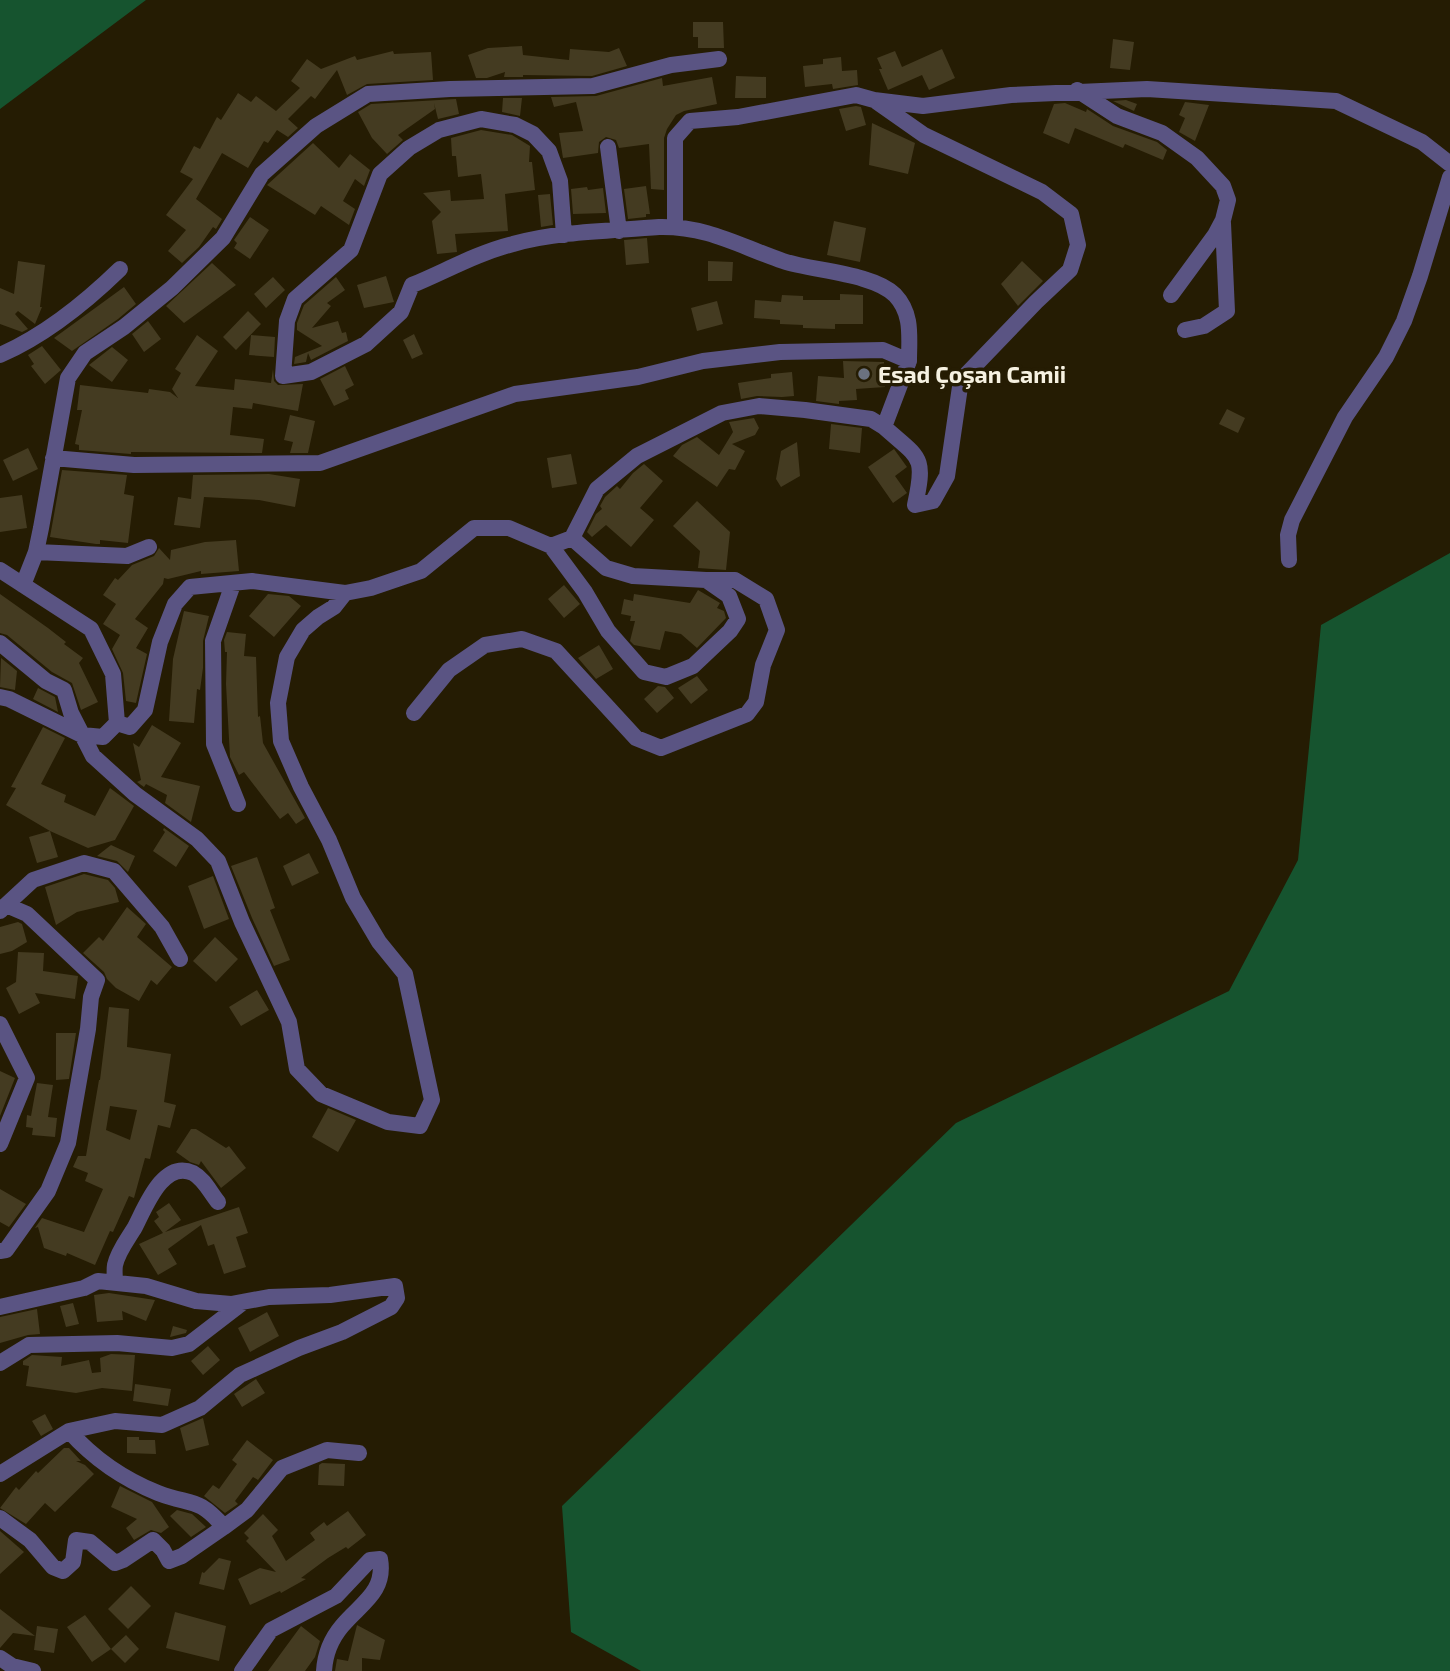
<svg xmlns="http://www.w3.org/2000/svg" width="1450" height="1671" font-family="'Exo 2',sans-serif">
	<rect width="100%" height="100%" fill="#251c03"/>
	<path fill="#16542f" d="M0 0H146L0 109Z
		M1450 553V1671H641L571 1632 562 1506 956 1123 1229 991 1298 860 1321 625Z"/>
	<path fill="#443b21" fill-rule="evenodd" d="M693 22H723L724 48H698V37H693Z
		M1113 39 1134 42 1130 70 1110 68Z
		M522 46 523 55 569 60 570 49 609 52 619 48 627 66 592 76 523 75V77H504L505 72 487 78H476L468 55 488 48Z
		M942 49 955 78 929 90 922 75 888 90 879 69H882L877 58 895 51 902 67Z
		M393 51 394 54 431 52 433 80 367 84 347 95 337 70 315 99 311 96 288 119 298 128 288 137 277 130 268 143 264 141 248 168 222 153 196 199 222 219 216 229 213 227 199 247 182 263 168 251 186 230 166 215 193 179 180 172 194 146 200 149 217 117 221 120 238 93 251 102 256 96 276 111 300 88 291 81 307 59 321 69 355 56 357 60Z
		M841 57 842 71 857 70 858 85 833 89 832 84 805 87 803 66 823 64V59Z
		M736 76 766 77V98H735Z
		M712 77 717 104 684 111 676 115 667 129 664 138V190L651 189 649 144 619 148 616 140 606 137 599 142 598 153 563 158 559 133 583 131 576 102 554 107 551 97 596 96 662 78 663 86Z
		M503 98H522L520 116 502 112Z
		M456 99 459 114 438 119 434 103 435 109 398 135 403 140 387 154 372 138 358 112 371 104Z
		M1126 100 1137 104 1134 111 1113 101Z
		M1185 102 1209 105 1195 141 1179 132 1185 118 1179 115Z
		M1065 103 1086 112 1087 109 1113 126 1157 142 1167 150 1163 160 1125 144 1123 148 1075 128 1069 144 1043 133 1054 104Z
		M856 106 861 107 866 125 846 131 839 109Z
		M872 123 915 143 908 174 869 165Z
		M481 130 512 135 530 146 529 162H532L535 190 505 194 508 231 455 234 457 252 437 254 432 221 441 212 423 193 450 190 451 201 484 199 481 174 458 177 456 156H452L451 138Z
		M313 143 339 168 350 154 370 170 364 186 355 179 343 201 355 209 349 225 321 206 315 215 267 185Z
		M646 186 650 214H646V217L628 219 624 189Z
		M587 187 588 190 603 188 606 213 573 214 571 189Z
		M550 194 553 225 541 227 538 195Z
		M250 217 269 230 250 259 234 248 237 243 234 240Z
		M834 221 866 228 860 262 827 255Z
		M647 238 649 263 626 265 624 240Z
		M18 261 45 265 40 307H42L35 324 18 311 15 314 28 329 22 332 0 324V288L14 294Z
		M708 261 733 262 732 281H708Z
		M1022 261 1043 281 1018 306 1001 284Z
		M212 263 236 285 184 323 166 306Z
		M386 276 394 302 364 308 357 285Z
		M273 277 285 290 266 308 254 294Z
		M336 277 345 290 327 303 331 306 312 328 338 321 342 333 346 332 348 341 311 360 308 353 306 362 294 364 295 357 322 346 297 330V323L304 305Z
		M124 287 136 304 118 319 72 351 54 338Z
		M840 294 863 295V324H835V329L803 328V325L780 324V320L754 318 755 300 781 302 782 295 803 296V300H840Z
		M717 301 723 324 697 331 691 308Z
		M248 311 261 324 236 350 223 337Z
		M148 321 161 339 144 352 132 334Z
		M414 334 423 354 412 359 403 340Z
		M197 335 218 351 195 386 234 390 235 379 271 383 273 369 274 381 278 385 303 384 298 411 253 403 252 409 233 407 230 435 264 439 262 453 131 452V454L79 450V445L75 444 82 410H77L80 385 148 393 149 389 170 392 178 398 172 389 181 373 175 369Z
		M251 335 275 337 274 357 249 355Z
		M42 346 61 370 45 384 31 366 34 364 28 355Z
		M112 347 128 360 112 382 89 365Z
		M843 361 884 362 885 387 856 389 857 400 839 401V404L816 401 818 376 844 378Z
		M345 366 354 385 345 390 349 399 334 406 320 379Z
		M792 372 794 396 782 397 757 396 741 399 738 383 771 378V374Z
		M1227 409 1245 418 1238 433 1219 424Z
		M290 415 315 421 308 453H290L293 442 284 440Z
		M754 418 759 428 755 435 732 444 745 451 735 470 729 469 717 487 673 456 682 445 697 437 719 455 733 432 729 422Z
		M831 424 862 428 860 453 829 449Z
		M797 442 800 476 781 487 776 479 781 451Z
		M28 448 38 469 13 481 3 460Z
		M894 449 907 467 895 476 907 493 893 503 868 467Z
		M571 454 577 484 552 488 547 458Z
		M644 464 663 481 640 508 654 520 631 547 606 525 592 537 587 532 596 514 602 509 600 506 605 497 617 486 620 489 633 473Z
		M62 470 127 475 124 494 134 496 128 543 100 540V544H96L50 537Z
		M269 474 300 479 295 507 259 500 204 497 200 528 174 525 178 497 191 499 193 475Z
		M22 495 27 528 0 532V498Z
		M697 501 730 532 726 570 698 568 700 551 673 526Z
		M236 540 239 571 201 574V571L168 579 164 578 163 584 135 619 148 628 136 648 147 654 136 703 126 701 123 673 112 649 120 635 103 624 116 604 103 595 115 578 118 580 132 565 154 556 159 548 170 560 171 550 205 542Z
		M564 585 580 604 564 618 548 599Z
		M698 590 720 603 717 608 724 611 726 618 697 648 681 634 665 631 660 650 634 645 630 641 635 621H630L631 616 621 614 624 599 633 601 634 594 690 603Z
		M0 594 48 628 66 642 64 644 83 658 79 663 98 702 81 710 72 683 52 672 7 635 0 633Z
		M268 594 289 596 301 606 274 637 249 616Z
		M184 611 209 616 203 641V668L200 690 197 689 194 723 169 721 173 659Z
		M227 632 246 634 244 656 256 657 258 717 260 716 263 743 305 818 296 824 288 813 280 819 244 772 239 775 230 757 226 684 227 652H225L224 640Z
		M599 645 613 669 596 679 578 658Z
		M1 658 17 671 15 690 0 687Z
		M697 676 708 690 691 704 678 688Z
		M658 686 665 687 674 698 657 713 644 699Z
		M38 688 55 697 58 712 33 699Z
		M152 725 181 743 161 777 200 786 191 822 165 803 167 795 146 784 144 787 137 782 141 780 133 743 139 747Z
		M43 727 65 738 41 784 66 795 64 802 95 816 110 788 134 806 115 840 88 848 50 831 58 857 37 863 29 837 50 831 6 805 16 788 11 787Z
		M164 828 189 846 176 867 153 851 165 832 163 830Z
		M111 845 135 856 128 872 117 861 97 856Z
		M309 853 319 873 292 886 283 866Z
		M257 857 275 908 270 910 290 960 274 966 252 918 231 866Z
		M84 874 108 880 115 888 119 902 77 912 56 925 45 887Z
		M213 876 229 919 204 929 188 886Z
		M127 907 146 924 137 937 172 967 157 985 151 980 139 1001 116 988 107 979 104 972 83 953 99 937 103 941Z
		M18 922 22 924 27 942 12 951 0 954V927Z
		M215 937 238 959 216 982 193 961Z
		M18 952 44 953 43 971 78 976 75 999 35 993 40 1003 19 1014 6 988 16 982Z
		M257 990 269 1010 241 1026 229 1007Z
		M109 1007 129 1009 127 1047 171 1054 164 1102 176 1105 170 1128 158 1125 150 1159 145 1158 134 1198 129 1196 113 1232 110 1231 95 1265 67 1253 66 1256 44 1248 38 1227 35 1228 42 1218 84 1232 103 1189 85 1181 88 1173 73 1167 78 1156H86L99 1080H100ZM110 1106 137 1110 130 1140 106 1130Z
		M56 1033H76L69 1079 56 1080Z
		M0 1071 15 1078 0 1116Z
		M37 1083 53 1085 48 1117 57 1118 55 1137 32 1135 33 1128 26 1127 27 1115 31 1116Z
		M328 1108 356 1120 338 1152 312 1137Z
		M191 1129H196L226 1148 229 1146 246 1168 221 1188 201 1161 199 1165 190 1162 176 1152Z
		M0 1189 26 1204 9 1227 0 1222Z
		M169 1203 181 1220 165 1232 239 1207 248 1233 236 1237 246 1267 224 1274 214 1244 208 1246 201 1225 168 1249 177 1264 158 1275 139 1244 163 1233 154 1221 159 1217 156 1212Z
		M109 1293 155 1300 146 1321 122 1311 123 1320 97 1322 94 1295Z
		M73 1303 79 1324 66 1327 60 1306Z
		M37 1309 40 1334 28 1335 0 1343V1317Z
		M267 1312 279 1336 250 1352 238 1328Z
		M173 1326 187 1330 186 1333 170 1337Z
		M208 1346 220 1360 203 1375 191 1361Z
		M111 1354 135 1355 132 1391 102 1388 76 1393 26 1386 29 1366 23 1365V1361L32 1355 62 1357 61 1366 89 1360 92 1373 101 1372 100 1358Z
		M256 1379 265 1393 242 1407 234 1394Z
		M135 1384 171 1389 168 1406 133 1401Z
		M45 1414 53 1429 41 1436 32 1421Z
		M203 1418 209 1445 186 1451 180 1428Z
		M127 1437H139V1440H155L156 1454 127 1453Z
		M247 1440 273 1460 258 1480 253 1477 235 1501 238 1504 225 1513 204 1496 213 1485 219 1489 237 1464 232 1460Z
		M64 1448H69L81 1461H76L85 1465 94 1474 55 1512 45 1503 26 1524 0 1508 16 1487 19 1490 36 1471 38 1473Z
		M322 1463 345 1464 344 1486 318 1485 319 1465Z
		M120 1486 152 1502 169 1527 161 1533 151 1530 134 1540 126 1528 137 1519 111 1507Z
		M177 1510 192 1514 206 1527 191 1537 170 1516Z
		M348 1511 366 1535 348 1549 346 1547 328 1558 301 1578 306 1579 281 1593 280 1591 250 1605 238 1579 260 1568 276 1572 246 1541 249 1538 244 1533 263 1514 278 1530 272 1536 286 1561 315 1540 310 1533 324 1522 327 1526Z
		M0 1531 24 1552 0 1574Z
		M219 1558 231 1561 224 1590 199 1584 202 1572 204 1573Z
		M131 1586 151 1606 128 1629 108 1609Z
		M0 1609 35 1636 13 1633 0 1648Z
		M175 1612 226 1626 219 1661 166 1648Z
		M85 1615 111 1649 92 1662 67 1627Z
		M357 1625 385 1640 380 1660 362 1658V1671H335L337 1659 348 1661Z
		M37 1626 58 1629 54 1653 34 1650Z
		M301 1626 320 1641 315 1657 305 1671H268Z
		M126 1635 139 1649 125 1663 111 1649Z"/>
	<g fill="none" stroke-linecap="round" stroke-linejoin="round">
		<path stroke="#5a5483" stroke-width="16" d="M1077 90 1117 116 1162 133 1197 158 1223 186 1228 200 1223 220 1215 235 1171 295
			M877 102 924 135 1042 192 1071 214 1078 245 1070 270 1036 302 961 380 947 476 933 501 915 505C926 455 920 459 884 427
			M608 147 619 231
			M675 227V138L690 121 738 117 856 95 874 100 923 106 1011 95 1147 89 1336 101 1422 142 1450 164
			M564 235 560 181 549 151 533 134 515 125 481 119 439 130 409 148 380 174 351 250 295 299 287 321 283 376 311 372 366 344 401 312 412 285C446 271 477 253 513 244 559 231 612 231 659 227 708 226 739 246 783 261 812 271 873 273 895 295 913 314 909 337 909 361
			M1185 330 1204 326 1227 311 1223 223
			M0 355C46 335 85 303 120 269
			M53 458 134 465 320 463 515 394 638 377 703 361 780 352 883 350 909 361 884 427 871 419 805 410 759 406 722 413 637 456 597 489 572 538 551 546 509 528H474L421 571 371 588 345 593 252 581 190 587 175 604 160 642 145 710 130 727 117 723
			M551 546 585 592 608 631 644 672 666 677 693 666 730 631 738 619 729 596 706 580 633 576 606 568 572 538
			M36 552 127 556 149 547
			M1289 560 1288 535 1292 520 1345 417 1386 357 1404 321 1420 276 1450 177
			M0 570 91 629 113 674 117 723 103 737 82 735 9 699 0 697
			M233 584 213 641 214 744 238 804
			M23 585 36 552 41 528 68 378 85 353 124 327 172 288 223 238 262 174 316 126 368 94 450 89 593 86 671 65 719 59
			M0 643 46 681 64 690 71 713 93 756 135 794 197 839 218 861 242 922 289 1022 297 1069 321 1094 388 1122 420 1126 432 1100 405 974 379 942 353 898 329 840 301 787 281 741 278 703 287 657 303 630 318 617 334 607 345 593
			M414 713 449 670 485 645 522 639 556 651 636 738 661 748 747 714 756 702 763 665 777 630 766 599 735 580H706
			M6 905 33 880 84 863 114 871 162 927 180 959
			M0 911 6 905 27 914 97 980 91 997 88 1029 68 1143 48 1191 6 1250 0 1251
			M0 1024 27 1078 0 1144
			M115 1282C115 1276 114 1271 115 1265 118 1251 128 1239 135 1227 145 1208 163 1159 193 1173 204 1179 210 1192 218 1202
			M0 1307 84 1288 98 1281 146 1286 196 1301 231 1304 269 1297 330 1295 395 1286 397 1298 391 1307 342 1332 299 1348 240 1375 200 1408 162 1425 115 1421 69 1431 0 1474
			M0 1363 29 1345 117 1343 172 1348 189 1344 241 1304
			M0 1518 30 1540 53 1567 63 1571 73 1562 76 1540 90 1542 115 1563 123 1560 153 1540 163 1550 169 1561 182 1556 224 1527C197 1496 192 1506 158 1493 123 1479 94 1459 69 1431
			M224 1527 247 1510 282 1468 327 1450 359 1453
			M0 1658 12 1666 33 1671
			M242 1671 271 1630 336 1596 370 1560 380 1559C386 1592 360 1604 342 1626 331 1639 325 1655 324 1671"/>
	</g>
	<circle fill="#6b7280" stroke="#251c03" stroke-width="2.5" cx="864" cy="374" r="7"/>
	<g text-anchor="middle" dominant-baseline="central" stroke-width="7" stroke-linejoin="round" paint-order="stroke">
		<g font-size="23" font-weight="bold" fill="#f6f1e1" stroke="#251c03" text-anchor="start">
			<text x="878" y="374">Esad Çoşan Camii</text>
		</g>
	</g>
</svg>
